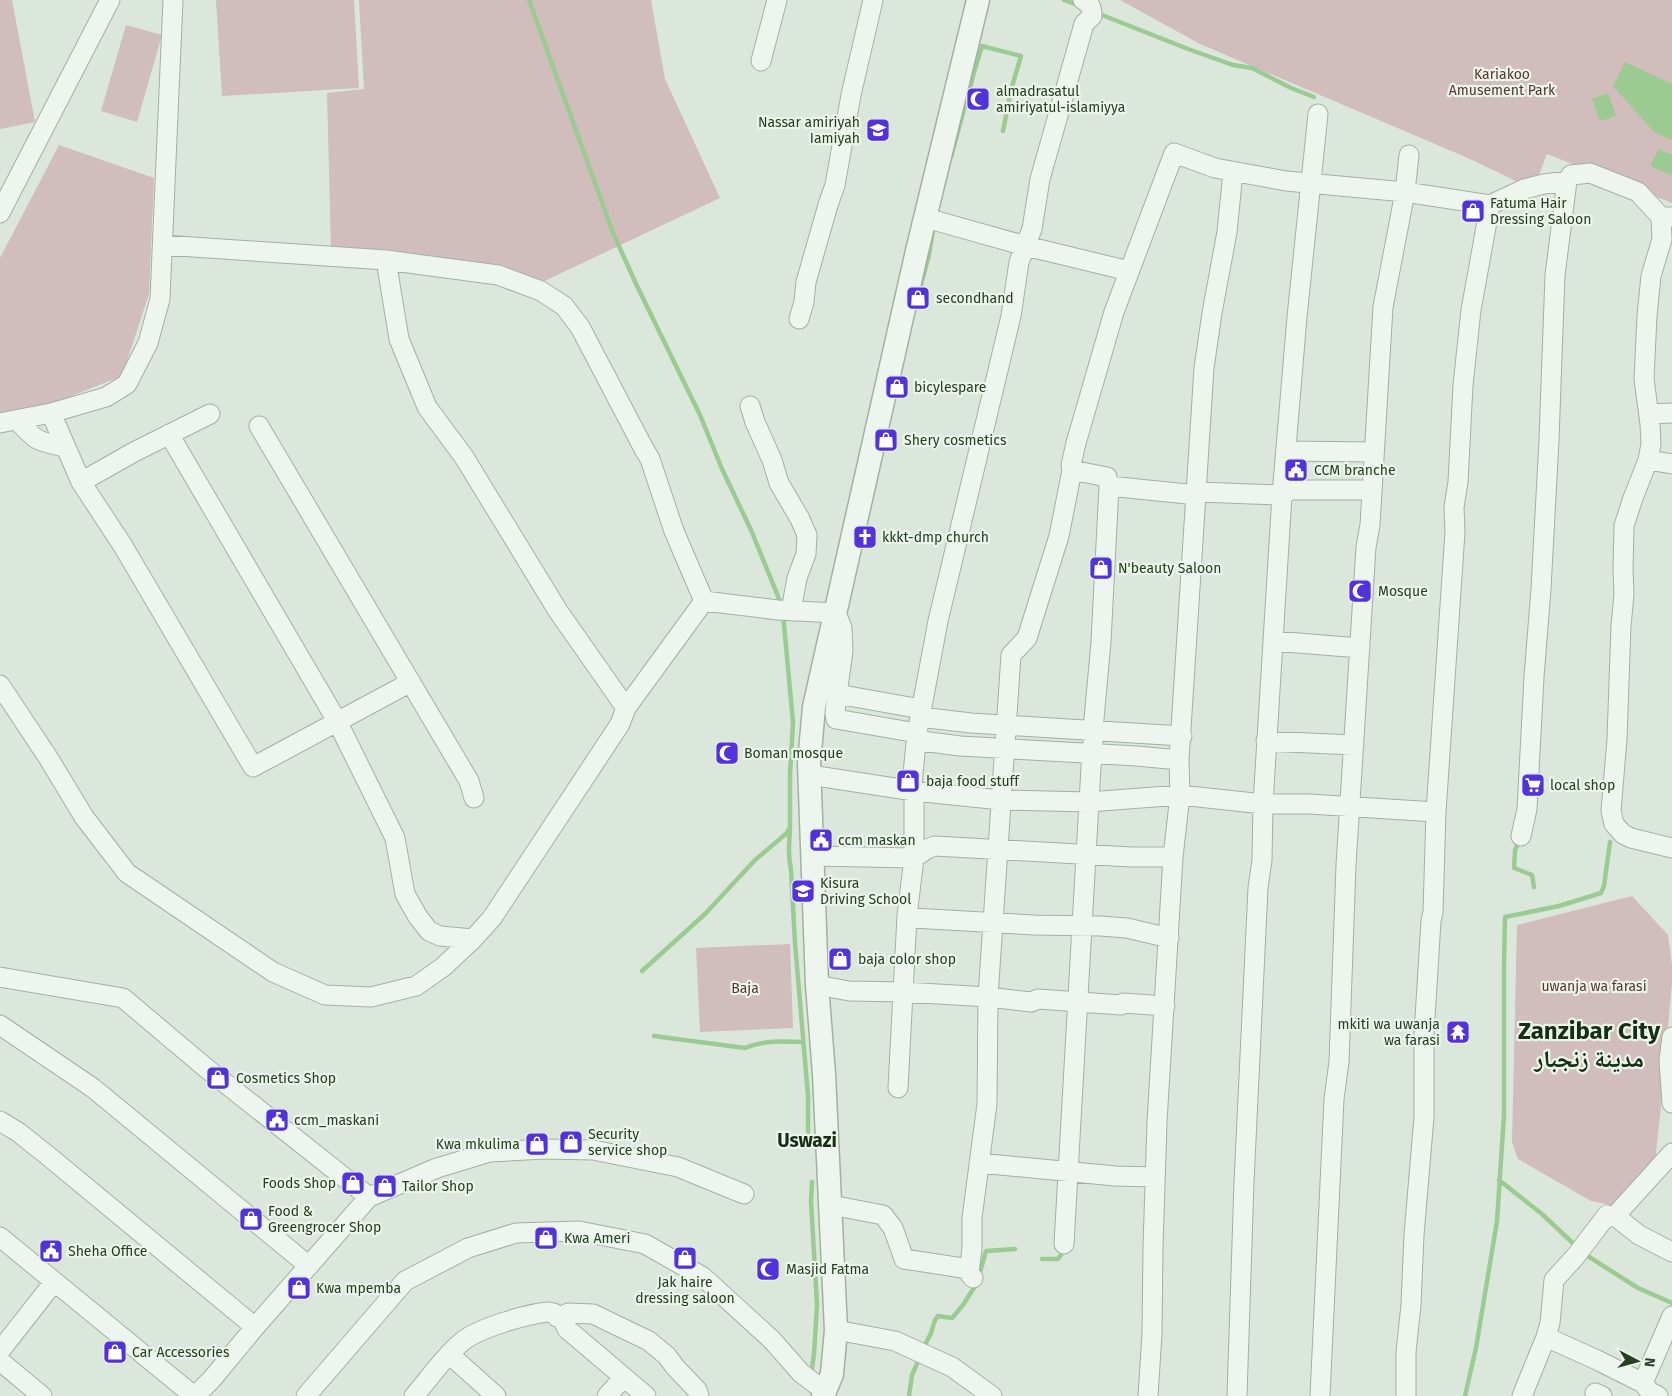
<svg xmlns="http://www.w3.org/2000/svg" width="1672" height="1396" font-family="'Fira Sans','Noto Naskh Arabic',sans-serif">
	<rect width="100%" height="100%" fill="#dbe7db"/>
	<path fill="#d1bdbb" d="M0 0H12L35 122 0 129Z
		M216 0H354L359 88 222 96Z
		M359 0H651L665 79 720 198 536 285 331 251 327 93 364 89Z
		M1120 0H1672V203L1547 154 1535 185 1518 182 1468 158 1200 44Z
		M126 25 162 35 137 122 101 111Z
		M59 145 154 178 149 294 122 376 44 407 0 415V258Z
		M1632 896 1668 935 1672 965V982L1662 1097 1655 1162 1615 1206 1591 1201 1518 1159 1512 1142 1517 925Z
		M790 944 793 1028 700 1032 696 948Z"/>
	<path fill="#9bcb92" d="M1625 62 1672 84V140L1654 132 1613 86Z
		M1608 93 1616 116 1600 121 1592 99Z
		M1659 149 1672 155V176L1650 166Z"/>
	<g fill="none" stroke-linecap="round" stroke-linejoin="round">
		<path stroke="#9bcb92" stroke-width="4.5" d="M529 0 613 233 637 286 700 415 722 469 751 530 782 606
			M1064 0 1078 5
			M1097 13 1188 49 1233 65 1252 68 1291 88 1314 97
			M951 157 975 69 982 46 1021 56 1011 90 1003 131
			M914 310 929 255 933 230
			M783 614 793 722 790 774
			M790 830C789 844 788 856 791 870L795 943 808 1096V1132
			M1520 840 1515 850 1514 868 1532 875 1534 887
			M642 971 705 914 755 860 787 833 790 827V773
			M654 1036 745 1048C764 1040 783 1041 803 1042
			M1499 1180 1542 1214 1577 1247
			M1583 1253 1638 1288 1672 1303
			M1042 1259H1058L1065 1249
			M979 1276 986 1251 1015 1249
			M923 1349 931 1333 935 1320 938 1316 952 1318 963 1305 977 1283
			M811 1375 814 1354 817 1305 811 1201 812 1182
			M909 1396 912 1375 920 1357
			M1465 1396 1476 1348 1497 1221 1504 1115V966L1505 917 1559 906 1601 893 1604 886 1610 842"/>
		<g stroke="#a1b1a0" stroke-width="21">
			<path id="minor" d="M761 61 777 0
				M0 213 110 0
				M1672 217H1661L1662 239 1651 276 1647 316 1644 379 1650 424 1651 444 1648 460 1633 498 1624 526 1623 570 1624 594 1621 626 1617 739 1611 811 1614 824 1623 834 1631 838 1672 848
				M926 218 1026 246 1129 271
				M163 245 386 260 498 275 541 291 564 306 580 327 644 449 650 459 674 531 704 601
				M386 260 399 339 427 407 464 457 558 611 626 708
				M799 319 804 302 806 282 828 205 835 185 851 95 873 0
				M750 406 755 422 772 460 779 483 800 519 807 535 806 554 797 578 791 611
				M51 413 81 482
				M210 414 134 452 81 482 123 546 253 767 411 682
				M1649 414 1672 413
				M17 420C37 442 37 441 65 447
				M0 423 51 413 106 397 127 384 148 343 160 299 173 0
				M259 426 469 781 474 798
				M169 434 337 721 395 838 405 894 418 917 429 931 440 936 473 939
				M1286 451 1374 452
				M1648 460 1672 464
				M1072 470 1071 465 1076 443 1114 312 1174 153 1215 168 1286 181 1405 192 1490 205 1524 189 1544 184 1567 181
				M1109 486 1187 494 1197 492 1282 495 1291 490H1371
				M704 601 778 610 836 613 842 628 843 651 837 694 921 709
				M1273 641 1360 648
				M0 685 49 759 84 817 127 873 273 972 325 995 371 997 416 986 443 967 473 939 492 918 620 724 626 708 704 601
				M837 694 835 713 836 719 917 733 922 741 960 746 1137 756 1179 760
				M920 717 971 723 1182 736
				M1266 741 1354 745
				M810 775 914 791 1001 800 1089 802 1180 795 1263 804H1309L1436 812
				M1521 836 1527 809 1534 677 1541 589 1549 440 1555 275 1567 181 1571 175 1590 173 1638 192 1661 217
				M813 856 914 858 927 849 935 846 1131 857H1173
				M907 916 912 918 1034 925 1100 926 1127 928 1169 938
				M0 977 123 998 206 1068 369 1197
				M817 985 849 991 904 992 988 997 1031 1002 1038 999 1121 1005 1123 1003 1165 1006
				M0 1025 93 1088 309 1266
				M1672 1037 1669 1060 1672 1103
				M898 1088 907 916 914 858V791L912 784 917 733 938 621 1011 316 1019 262 1032 229 1040 179 1082 31 1084 24 1092 16C1092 8 1091 4 1083 0
				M0 1121 18 1132 47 1155 255 1327
				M979 1163 1115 1176 1155 1177
				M831 1205 883 1215 893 1228 904 1259 969 1269
				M1615 1216 1639 1235 1672 1252
				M0 1237 194 1396
				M973 1278 969 1273 972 1248V1218L987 1104 988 997 1011 655 1027 638 1059 536 1072 470 1107 477 1109 486 1101 642 1093 730V753L1091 767 1064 1244
				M562 1317 567 1329 646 1396
				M836 1330 895 1341 952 1367 992 1396
				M1546 1337 1597 1360 1643 1383 1672 1316
				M0 1351 54 1282
				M449 1354 496 1396
				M0 1361 42 1396
				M1643 1383 1650 1392 1658 1396
				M1595 1393 1602 1396
				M195 1396 212 1379 255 1327 369 1197 437 1168 490 1152 545 1149 593 1150 678 1167 744 1194
				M306 1396 405 1281 468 1248 516 1233 579 1231 645 1244 703 1277 772 1340 801 1373 826 1392
				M414 1396C430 1378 444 1356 463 1341 479 1328 527 1314 548 1312L554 1313 557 1317H562L568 1313 593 1314 649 1341 667 1356 675 1367 697 1390 699 1396
				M607 1396 624 1377
				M1148 1396 1152 1334 1153 1247 1157 1122 1173 857 1180 795 1179 760 1204 368 1212 313 1227 232 1233 172
				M1237 1396 1244 1182 1258 888 1262 860 1263 804 1282 495 1297 317 1318 114
				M1320 1396 1334 1099 1339 1062 1346 865 1366 547 1370 525 1383 307 1405 192 1409 155
				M1406 1396V1352L1411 1305 1414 1235 1424 1117V1034L1431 921 1433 912 1436 812 1455 532 1454 507 1458 482 1463 385 1471 310 1490 205
				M1522 1396 1546 1337 1550 1323 1554 1280 1575 1257 1607 1215 1612 1217 1615 1216 1672 1153"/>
		</g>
		<g stroke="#a1b1a0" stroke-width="25">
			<path id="tertiary" d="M823 1396 832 1374 836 1330 824 1074 817 985 809 763 814 707 917 251 978 0"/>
		</g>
		<use href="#minor" stroke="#eef5ee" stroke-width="19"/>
		<use href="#tertiary" stroke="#eef5ee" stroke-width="22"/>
	</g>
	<defs>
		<g id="mosque-square" transform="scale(1.25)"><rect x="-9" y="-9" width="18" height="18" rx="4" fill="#5133d9" stroke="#ebf5ea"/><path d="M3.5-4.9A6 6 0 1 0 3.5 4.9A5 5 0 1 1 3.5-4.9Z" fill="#fff"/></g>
		<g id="school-square" transform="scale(1.25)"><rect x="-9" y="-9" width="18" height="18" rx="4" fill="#5133d9" stroke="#ebf5ea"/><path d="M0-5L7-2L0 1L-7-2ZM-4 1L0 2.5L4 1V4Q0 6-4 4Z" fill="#fff"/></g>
		<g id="shop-square" transform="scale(1.25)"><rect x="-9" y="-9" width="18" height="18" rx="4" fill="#5133d9" stroke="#ebf5ea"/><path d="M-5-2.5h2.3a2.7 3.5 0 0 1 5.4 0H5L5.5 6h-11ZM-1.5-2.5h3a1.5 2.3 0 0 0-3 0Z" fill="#fff"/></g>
		<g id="civic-square" transform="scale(1.25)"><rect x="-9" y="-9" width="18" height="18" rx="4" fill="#5133d9" stroke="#ebf5ea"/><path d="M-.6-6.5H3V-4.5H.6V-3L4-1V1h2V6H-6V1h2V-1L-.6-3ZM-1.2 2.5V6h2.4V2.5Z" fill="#fff"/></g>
		<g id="church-square" transform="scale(1.25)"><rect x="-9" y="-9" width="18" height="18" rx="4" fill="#5133d9" stroke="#ebf5ea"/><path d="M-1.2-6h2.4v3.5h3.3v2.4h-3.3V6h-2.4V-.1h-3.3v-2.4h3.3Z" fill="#fff"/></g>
		<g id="supermarket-square" transform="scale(1.25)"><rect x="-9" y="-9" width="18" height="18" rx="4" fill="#5133d9" stroke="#ebf5ea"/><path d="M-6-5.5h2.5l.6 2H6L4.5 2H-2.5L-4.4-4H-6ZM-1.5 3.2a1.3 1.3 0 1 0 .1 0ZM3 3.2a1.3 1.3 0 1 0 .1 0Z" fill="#fff"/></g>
		<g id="temple-square" transform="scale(1.25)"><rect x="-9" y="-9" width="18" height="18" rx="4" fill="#5133d9" stroke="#ebf5ea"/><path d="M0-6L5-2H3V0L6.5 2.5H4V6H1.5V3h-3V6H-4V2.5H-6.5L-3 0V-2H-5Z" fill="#fff"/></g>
	</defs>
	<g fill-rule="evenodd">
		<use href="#mosque-square" x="978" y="99"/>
		<use href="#school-square" x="878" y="130"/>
		<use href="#shop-square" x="1473" y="211"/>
		<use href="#shop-square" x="918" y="298"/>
		<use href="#shop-square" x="897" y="387"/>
		<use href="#shop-square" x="886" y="440"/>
		<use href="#civic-square" x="1296" y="470"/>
		<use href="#church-square" x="865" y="537"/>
		<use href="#shop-square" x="1101" y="568"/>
		<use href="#mosque-square" x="1360" y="591"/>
		<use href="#mosque-square" x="727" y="753"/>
		<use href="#shop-square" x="908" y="781"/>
		<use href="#supermarket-square" x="1533" y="785"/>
		<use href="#civic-square" x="821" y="840"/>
		<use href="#school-square" x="803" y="891"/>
		<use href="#shop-square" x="840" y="959"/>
		<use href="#temple-square" x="1458" y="1032"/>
		<use href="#shop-square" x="218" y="1078"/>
		<use href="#civic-square" x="277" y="1120"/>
		<use href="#shop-square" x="571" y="1142"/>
		<use href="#shop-square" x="537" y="1144"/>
		<use href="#shop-square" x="353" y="1183"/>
		<use href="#shop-square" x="385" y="1186"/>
		<use href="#shop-square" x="251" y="1219"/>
		<use href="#shop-square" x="546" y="1238"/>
		<use href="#civic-square" x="51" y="1251"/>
		<use href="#shop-square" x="685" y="1258"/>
		<use href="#mosque-square" x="768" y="1269"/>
		<use href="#shop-square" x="299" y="1288"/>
		<use href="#shop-square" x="115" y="1352"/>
	</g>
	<g text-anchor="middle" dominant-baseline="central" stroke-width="4.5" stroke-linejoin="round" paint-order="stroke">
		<g font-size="14" fill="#5a3630" stroke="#ebf5ea">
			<text x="1502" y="74">Kariakoo<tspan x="1502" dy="16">Amusement Park</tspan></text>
			<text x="1594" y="986">uwanja wa farasi</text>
			<text x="745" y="988">Baja</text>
		</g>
		<g font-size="14" fill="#253e24" stroke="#ebf5ea" text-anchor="start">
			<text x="996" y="91">almadrasatul<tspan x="996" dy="16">amiriyatul-islamiyya</tspan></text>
			<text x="860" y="122" text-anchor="end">Nassar amiriyah<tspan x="860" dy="16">Iamiyah</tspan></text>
			<text x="1490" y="203">Fatuma Hair<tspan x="1490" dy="16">Dressing Saloon</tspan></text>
			<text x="936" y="298">secondhand</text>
			<text x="914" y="387">bicylespare</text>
			<text x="904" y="440">Shery cosmetics</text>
			<text x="1314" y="470">CCM branche</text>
			<text x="882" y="537">kkkt-dmp church</text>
			<text x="1118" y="568">N'beauty Saloon</text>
			<text x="1378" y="591">Mosque</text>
			<text x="744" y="753">Boman mosque</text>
			<text x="926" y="781">baja food stuff</text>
			<text x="1550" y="785">local shop</text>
			<text x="838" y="840">ccm maskan</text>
			<text x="820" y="883">Kisura<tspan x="820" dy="16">Driving School</tspan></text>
			<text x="858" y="959">baja color shop</text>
			<text x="1440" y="1024" text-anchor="end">mkiti wa uwanja<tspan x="1440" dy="16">wa farasi</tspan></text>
			<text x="236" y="1078">Cosmetics Shop</text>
			<text x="294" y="1120">ccm_maskani</text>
			<text x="588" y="1134">Security<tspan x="588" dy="16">service shop</tspan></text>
			<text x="520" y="1144" text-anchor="end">Kwa mkulima</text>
			<text x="336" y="1183" text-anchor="end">Foods Shop</text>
			<text x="402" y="1186">Tailor Shop</text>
			<text x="268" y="1211">Food &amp;<tspan x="268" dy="16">Greengrocer Shop</tspan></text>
			<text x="564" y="1238">Kwa Ameri</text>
			<text x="68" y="1251">Sheha Office</text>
			<text x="786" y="1269">Masjid Fatma</text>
			<text x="685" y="1282" text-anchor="middle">Jak haire<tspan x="685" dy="16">dressing saloon</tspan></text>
			<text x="316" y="1288">Kwa mpemba</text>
			<text x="132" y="1352">Car Accessories</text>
		</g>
		<g font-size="19" font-weight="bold" fill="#172e16" stroke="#ebf5ea">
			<text x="807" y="1140">Uswazi</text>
		</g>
		<g font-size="24" font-weight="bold" fill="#172e16" stroke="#ebf5ea">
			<text x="1589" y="1031">Zanzibar City<tspan x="1589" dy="28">مدينة زنجبار</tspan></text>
		</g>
	</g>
	<g transform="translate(1637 1361) rotate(96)" stroke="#ebf5ea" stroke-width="4" paint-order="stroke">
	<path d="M0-4L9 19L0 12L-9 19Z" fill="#253e24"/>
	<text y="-8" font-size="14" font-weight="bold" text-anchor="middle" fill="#253e24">N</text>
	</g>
</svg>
